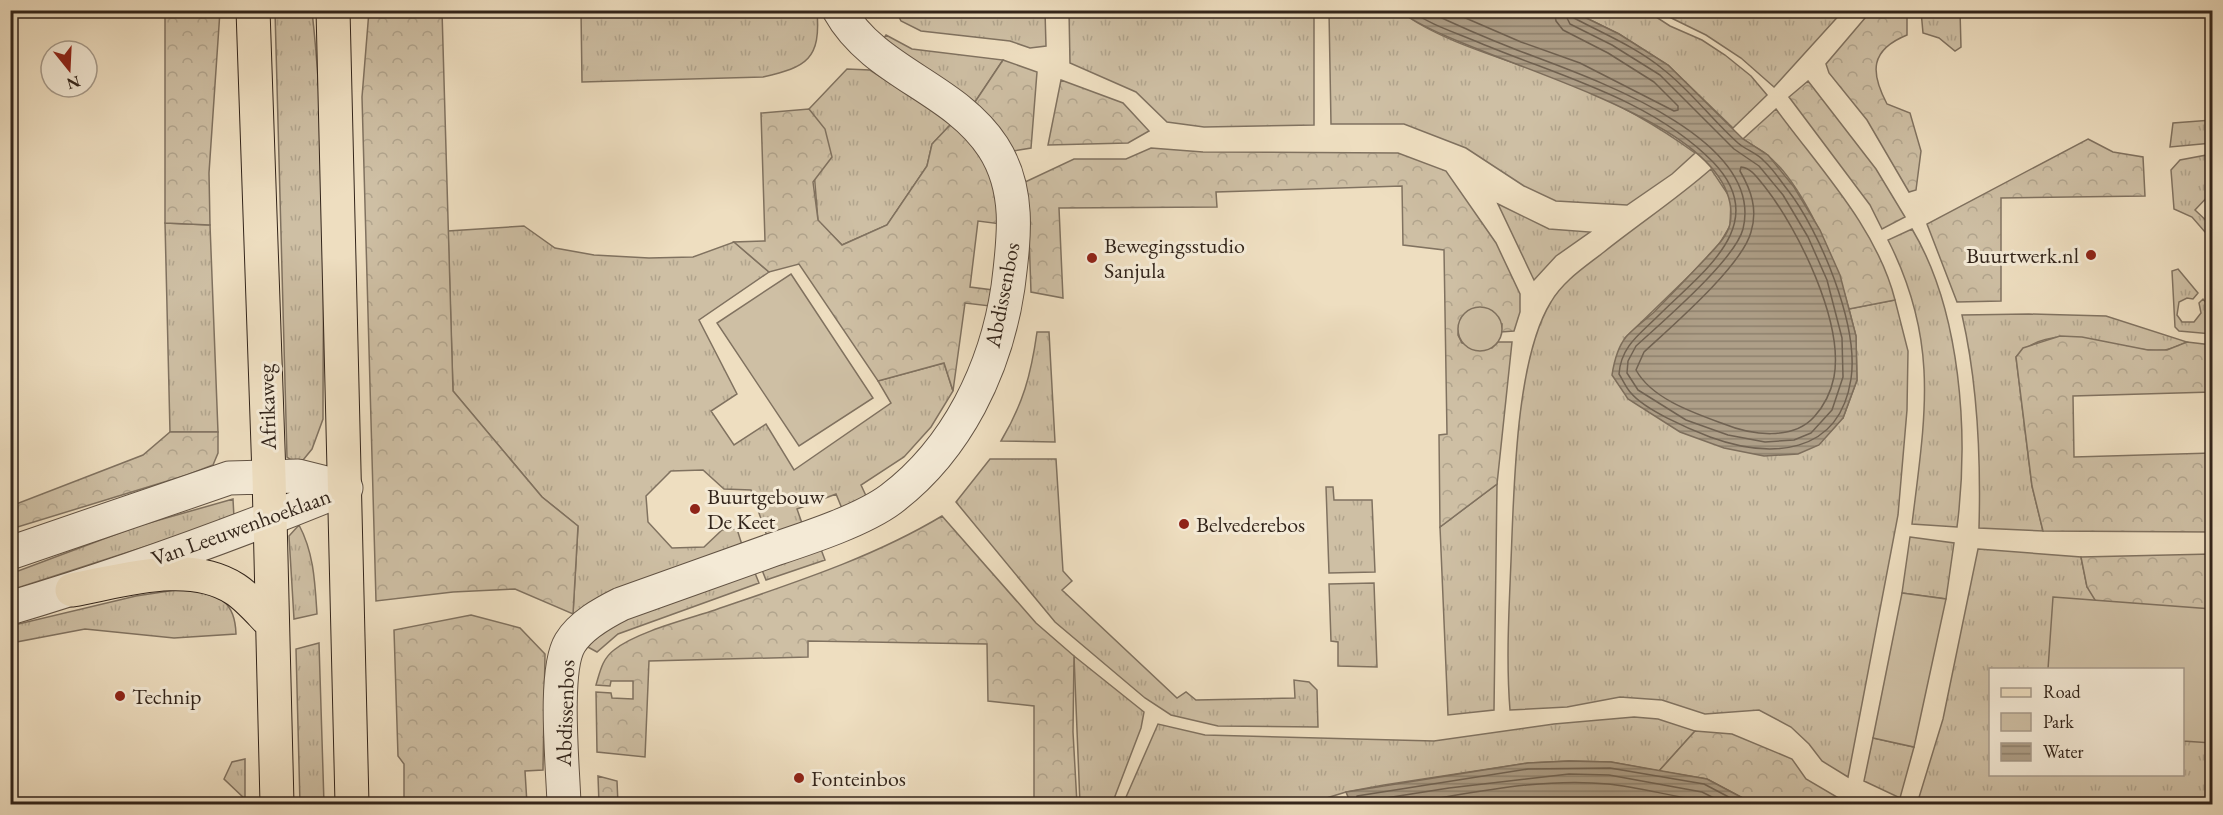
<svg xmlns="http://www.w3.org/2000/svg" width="2223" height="815" font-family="'EB Garamond',serif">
	<defs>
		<pattern id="grass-tufts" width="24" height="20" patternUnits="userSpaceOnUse" patternTransform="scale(1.5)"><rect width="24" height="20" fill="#cebfa4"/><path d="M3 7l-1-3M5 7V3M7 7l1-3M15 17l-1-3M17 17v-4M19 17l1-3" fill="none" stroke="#b1a48d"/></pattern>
		<pattern id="forest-crowns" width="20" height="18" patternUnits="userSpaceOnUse" patternTransform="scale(1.5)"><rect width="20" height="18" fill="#cebfa4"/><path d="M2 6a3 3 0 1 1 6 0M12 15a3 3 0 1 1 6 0" fill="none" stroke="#b1a48d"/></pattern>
		<pattern id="water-rules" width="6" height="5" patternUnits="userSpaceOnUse" patternTransform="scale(1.5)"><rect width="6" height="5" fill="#ae9f88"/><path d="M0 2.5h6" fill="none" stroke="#8e816e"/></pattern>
	</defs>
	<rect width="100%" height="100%" fill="#eedec0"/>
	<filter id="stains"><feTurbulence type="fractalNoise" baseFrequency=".00333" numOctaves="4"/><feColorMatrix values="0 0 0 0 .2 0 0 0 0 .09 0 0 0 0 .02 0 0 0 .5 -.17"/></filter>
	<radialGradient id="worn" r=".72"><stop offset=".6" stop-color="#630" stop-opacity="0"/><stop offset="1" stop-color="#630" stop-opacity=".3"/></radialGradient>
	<path fill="url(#grass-tufts)" stroke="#807260" stroke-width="1.5" fill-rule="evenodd" d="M275 11H312C327 146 323 283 323 419L312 449 299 465 287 457Z
		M581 11H817C821 59 807 67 763 77L582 82Z
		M896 11H1045L1046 46 1030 48 1010 41 921 31 901 21Z
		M1069 11H1314V125L1204 127 1167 122 1136 92 1070 63Z
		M1329 11H1400C1442 44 1521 63 1572 84 1615 102 1657 125 1695 153L1672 174 1627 205 1556 201 1524 186 1466 148 1404 124H1331Z
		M1572 11H1647L1670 26 1702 40 1725 55 1751 76 1767 95 1733 128 1668 65 1619 34Z
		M1657 11H1843L1774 87 1741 58 1706 35Z
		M1921 11H1960L1961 47 1955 51 1939 38 1923 33Z
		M886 35 912 49 1003 60 975 102 880 44Z
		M847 69 870 70 952 123 932 144 927 166 887 225 842 245 818 221 809 109Z
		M2212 120V143L2170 147 2173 123Z
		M2212 154V192L2195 210 2212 226 2205 232 2192 217 2174 209 2171 170 2180 160Z
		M1711 169 1731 199 1730 226 1720 243 1693 272 1625 338 1843 418 1857 380 1856 336 1849 309 1895 300 1908 351 1907 410 1898 515 1848 777 1822 761 1809 744 1791 727 1759 710 1705 714 1662 700 1620 697 1567 707 1510 710C1506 660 1509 611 1511 561 1514 492 1515 360 1551 302 1563 281 1585 267 1604 252 1639 224 1677 199 1711 169Z
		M1498 204 1549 229 1590 232 1556 256 1534 280Z
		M165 223 210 225 218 432H170Z
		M524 226 555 248 594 255 649 258 693 257 734 242 769 272 699 320 737 394 711 411 734 445 766 424 794 470 891 403 878 381 944 363 953 391 931 427 904 457 861 485 868 500 843 511 836 494 797 509 803 526 768 539 751 490 724 489 703 470 671 471 646 496 648 522 672 548 704 547 722 530 737 529 743 548 573 614 578 526 542 497 453 391 448 231Z
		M1912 229C1961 311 1969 434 1957 527L1912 524C1925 417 1940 342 1888 240Z
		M2178 269 2198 293 2193 299 2187 298 2179 302 2177 315 2182 322H2194L2201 313 2199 303 2203 299 2212 310V334L2179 331 2175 327 2172 271Z
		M2029 314 2106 316 2187 342C2180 345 2172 349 2165 350 2117 355 2056 314 2016 357L2032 486 2043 531 1979 528C1981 456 1978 385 1962 315Z
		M1037 332H1049L1055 442 1001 441C1023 404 1031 375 1037 332Z
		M990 459H1056L1063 571 1072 581 1062 590 1177 698 1186 692 1196 700 1295 698 1294 680 1309 682 1317 690 1318 727 1218 726 1171 715 1145 698 1055 622 956 502Z
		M1497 484 1494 710 1448 715 1440 527Z
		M1326 487H1333L1334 500H1372L1375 572 1329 573Z
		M233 499 234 518 11 590 10 574 138 526Z
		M299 525C314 553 315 583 317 614L294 619 289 536Z
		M1910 537 1954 543 1946 599 1902 593Z
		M819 544 825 560 766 580 760 565Z
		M1978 549 2081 557 2087 587 2212 618V804H1917L1943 719ZM1990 670H2182V774H1990Z
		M753 568 759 583 618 634 597 652 586 646 613 620Z
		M1374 583 1377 667 1338 666V642L1331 641 1329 584Z
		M189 588C219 596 235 600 236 634L174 638 85 629 11 643 10 626 136 596Z
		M319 643 324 804H300L296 649Z
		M1074 656 1144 712 1141 728 1112 804H1080Z
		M1634 717 1658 719 1695 731 1659 771 1611 762 1569 761 1528 763 1384 785 1346 792 1307 804H1123L1158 724 1205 735 1434 741 1554 724Z
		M1873 738 1914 747 1900 798 1864 781Z
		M245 759V799L224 779 232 762Z"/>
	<path fill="url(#forest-crowns)" stroke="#807260" stroke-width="1.5" d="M165 11H220L209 173 210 225 165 223Z
		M369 11H442L453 391 542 497 578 526 573 614 515 589 453 592 376 601 362 97Z
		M1871 11H1907V35C1870 50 1870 72 1887 104L1910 113 1921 151 1916 190 1909 192 1867 120 1829 73 1826 64Z
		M1003 60 1037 72 1031 148 1013 151 975 102Z
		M1061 80 1123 103 1149 131 1128 143 1048 145Z
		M1808 81 1876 169 1905 217 1882 229 1870 205 1789 97Z
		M809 109 825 129 832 157 813 182 818 220 842 245 887 225 927 166 932 144 952 123 981 147 999 184 1001 224 978 221 970 287 993 290 990 306 965 303 953 391 944 363 878 381 799 264 769 272 734 242 765 241 761 113Z
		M1776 109C1819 168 1877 228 1895 300L1849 309C1837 264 1803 183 1766 154 1759 149 1750 144 1743 139Z
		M2088 139 2113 152 2143 157 2145 196 2001 198V301L1957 302 1927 224Z
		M1151 148 1203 152 1398 153 1446 171 1496 243 1520 294V312L1514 331 1501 332 1502 324H1459L1458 335 1462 343 1492 348 1498 342H1512L1497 484 1440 527 1439 435 1447 434 1444 250 1403 245 1402 186 1216 192 1217 207 1059 208 1063 298 1031 292 1029 235 1023 183 1074 159H1126Z
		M2060 336 2082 337 2148 350H2167L2187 342 2212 345V392L2073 396 2074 457 2212 453V532L2043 531 2032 486 2016 357 2023 348Z
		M170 432H218V453L213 465 187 475 11 529V506L143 455Z
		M942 516 1036 623 1074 656 1073 732 1077 804H1034V706L988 701 987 644 808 641V657L649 661 645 757 597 752 596 692 611 693 612 698 633 699V681H611L610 686 596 685C600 672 602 659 614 650 636 632 688 619 715 610 793 583 872 558 942 516Z
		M2212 554V618L2103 613 2087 587 2081 557Z
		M471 615 520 628 545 654 543 770 525 771 527 804H404V764L398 756 394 630Z
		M1695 731 1732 734 1792 759 1806 779 1842 800 1840 804H1754L1707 779 1659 771Z
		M598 776 617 781 618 804H599Z"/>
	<path fill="#cebfa4" stroke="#807260" stroke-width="1.5" d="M791 274 873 398 799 446 717 323Z
		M1458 329a22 22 0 1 1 44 0a22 22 0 1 1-44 0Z
		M1902 593 1946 599 1914 747 1873 738Z
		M2053 597 2212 609V743L2183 741 2182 670 2048 669Z"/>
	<path fill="url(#water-rules)" stroke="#7d6e5c" stroke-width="1.5" d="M1400 11H1572L1619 34 1668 65 1743 139 1768 155 1794 187 1820 230 1840 275 1856 336 1857 380 1843 418 1819 445 1798 454 1764 456 1724 448 1680 432 1628 399 1612 375C1614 362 1617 348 1626 337 1634 328 1644 321 1653 313 1671 295 1689 276 1707 257 1715 248 1727 237 1730 224 1750 116 1464 62 1400 11Z
		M1569 761 1611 762 1707 779 1754 804H1351L1346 792 1528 763Z"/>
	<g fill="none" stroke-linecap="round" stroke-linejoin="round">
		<path stroke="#706252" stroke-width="1.5" d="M1410 10C1430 25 1457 33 1480 43 1559 76 1651 99 1713 162 1773 224 1702 272 1658 316 1640 334 1621 346 1619 374 1623 380 1626 388 1631 393 1645 410 1689 429 1710 437 1770 459 1839 456 1851 379 1859 325 1820 231 1787 189 1780 180 1773 169 1764 161 1757 153 1746 150 1738 143 1712 120 1691 91 1664 70 1638 48 1604 34 1574 18L1571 10
			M1425 10C1456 25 1486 38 1517 50 1582 75 1766 135 1743 229 1735 260 1661 323 1636 346L1628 361 1627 373 1638 390 1686 420 1728 435 1765 442 1794 440 1811 433 1832 410 1843 377 1842 338 1827 280 1808 237 1783 195 1759 166 1734 149 1660 75 1612 45 1570 24 1563 10
			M1447 10 1521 42 1580 63 1674 111 1678 110V106L1654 82 1608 53 1563 30 1556 21 1554 10
			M1741 167C1752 168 1758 179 1765 187 1798 229 1844 322 1834 377 1831 392 1824 406 1814 417 1792 441 1751 435 1724 424 1694 413 1652 399 1636 370L1644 352C1671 327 1742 266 1751 232 1758 209 1751 190 1740 171Z
			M1356 804 1357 796 1528 769 1610 768 1704 784 1742 804
			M1363 804 1386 798 1449 788 1569 774 1609 775 1702 792 1726 804
			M1402 804C1469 794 1540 777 1608 784 1639 787 1669 796 1699 800L1707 804"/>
		<g stroke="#625344" stroke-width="35">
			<path id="minor" d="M10 553 229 478 298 476 346 488
				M10 608C124 574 236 533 346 488
				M564 804C563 768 553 671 570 643 581 625 603 613 621 604 672 586 724 567 775 549 808 538 863 520 891 499 957 449 996 369 1008 287 1014 239 1021 190 993 147 954 87 874 73 839 10"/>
		</g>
		<g stroke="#33251b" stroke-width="35">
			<path id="major" d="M253 10 269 476 277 804
				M333 10 352 804
				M72 590C122 581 189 559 235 589 249 598 261 613 272 624"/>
		</g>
		<use href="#minor" stroke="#f4ead6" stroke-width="33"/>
		<use href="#major" stroke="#eedec0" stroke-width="33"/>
	</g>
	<g fill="#8f2418" stroke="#f4ead6" stroke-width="2">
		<circle cx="2091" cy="255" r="6"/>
		<circle cx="1092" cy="258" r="6"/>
		<circle cx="695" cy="509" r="6"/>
		<circle cx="1184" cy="524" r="6"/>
		<circle cx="120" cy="696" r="6"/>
		<circle cx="799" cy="778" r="6"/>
	</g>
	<g text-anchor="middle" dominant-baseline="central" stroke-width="6" stroke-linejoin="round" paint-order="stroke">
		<g font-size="22" fill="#33251b" stroke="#f4ead6" text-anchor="start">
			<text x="1104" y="245">Bewegingsstudio<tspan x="1104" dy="25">Sanjula</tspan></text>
			<text x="2079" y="255" text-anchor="end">Buurtwerk.nl</text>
			<text x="707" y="496">Buurtgebouw<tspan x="707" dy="25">De Keet</tspan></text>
			<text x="1196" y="524">Belvederebos</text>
			<text x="132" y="696">Technip</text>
			<text x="811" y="778">Fonteinbos</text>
		</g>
		<g font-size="22" fill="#33251b" stroke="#f4ead6">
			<text transform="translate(1002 295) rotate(-79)">Abdissenbos</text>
			<text transform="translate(267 407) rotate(-92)">Afrikaweg</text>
			<text transform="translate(241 527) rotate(-20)">Van Leeuwenhoeklaan</text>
			<text transform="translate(565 713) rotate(-88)">Abdissenbos</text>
		</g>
	</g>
	<rect width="2223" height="815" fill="none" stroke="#eedec0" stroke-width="36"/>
	<rect x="12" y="12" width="2199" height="791" fill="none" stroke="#33251b" stroke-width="3"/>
	<rect x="18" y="18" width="2187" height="779" fill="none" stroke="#33251b" stroke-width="1.5"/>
	<rect x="1989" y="668" width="195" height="108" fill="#f4ead6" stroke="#a79b8b" stroke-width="1.5"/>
	<rect x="2001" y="688" width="30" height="9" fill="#eedec0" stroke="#a79b8b" stroke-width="1.5"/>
	<text x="2043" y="698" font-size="18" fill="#33251b">Road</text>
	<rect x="2001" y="713" width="30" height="18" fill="#cebfa4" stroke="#a79b8b" stroke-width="1.5"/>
	<text x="2043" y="728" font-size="18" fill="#33251b">Park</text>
	<rect x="2001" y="743" width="30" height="18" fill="url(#water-rules)" stroke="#a79b8b" stroke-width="1.5"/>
	<text x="2043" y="758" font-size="18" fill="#33251b">Water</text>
	<g transform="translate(69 69) rotate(162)"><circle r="28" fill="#f4ead6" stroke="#a79b8b" stroke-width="1.5"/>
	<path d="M0-4.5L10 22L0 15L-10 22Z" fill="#8f2418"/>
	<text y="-9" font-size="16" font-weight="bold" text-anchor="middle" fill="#33251b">N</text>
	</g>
	<rect width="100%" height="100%" filter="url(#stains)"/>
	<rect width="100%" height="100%" fill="url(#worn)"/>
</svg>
